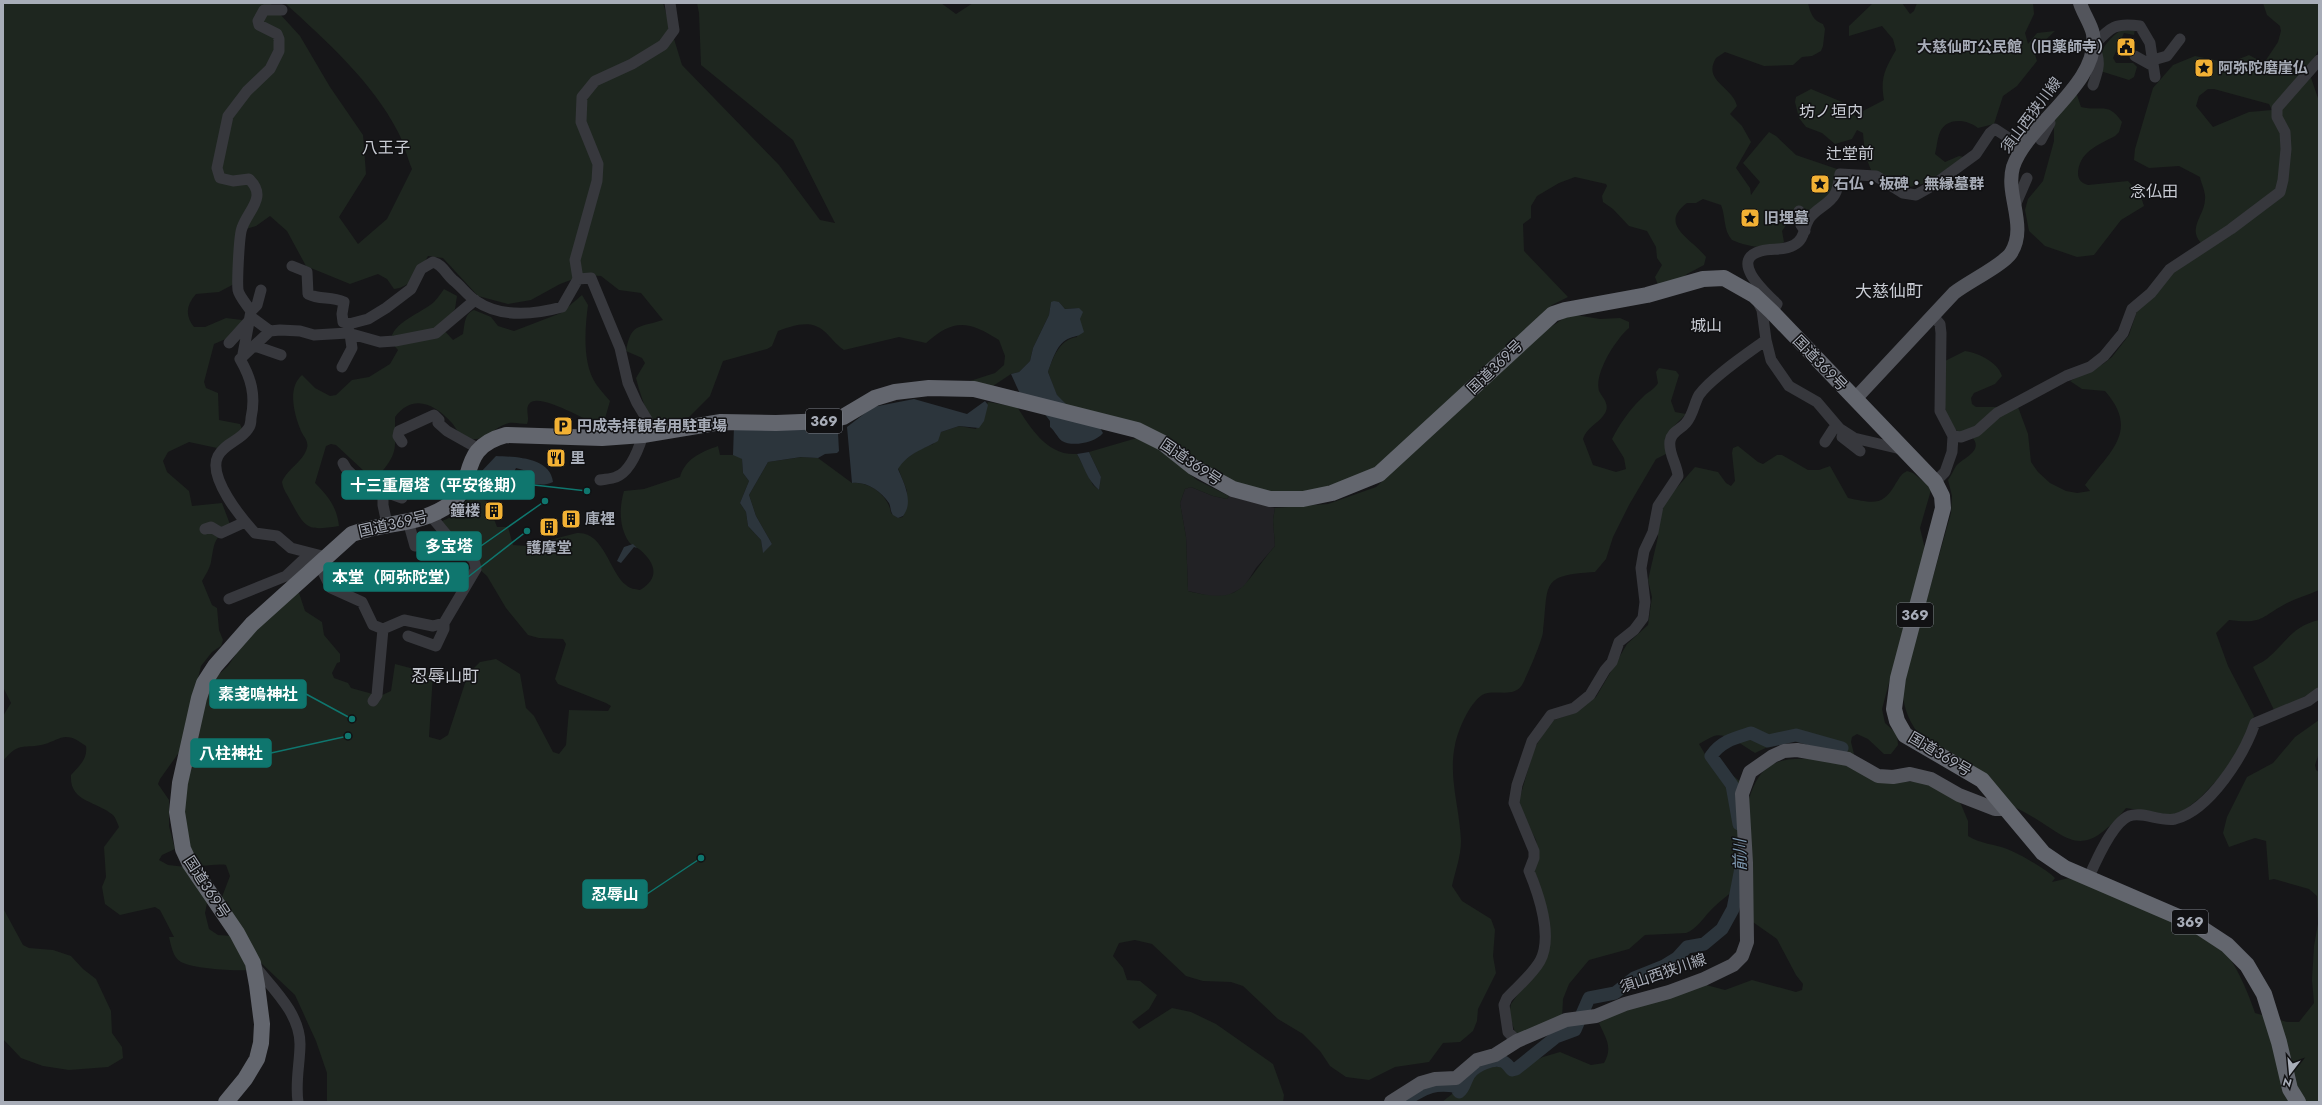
<svg xmlns="http://www.w3.org/2000/svg" width="2322" height="1105" font-family="Jost,'Noto Sans JP',sans-serif">
	<rect width="100%" height="100%" fill="#161618"/>
	<path fill="#222225" d="M1191 487 1213 496 1227 499 1229 496 1275 508 1273 520 1275 546 1256 568 1244 587 1227 596H1209L1188 591 1186 537 1180 503 1185 489Z"/>
	<path fill="#1e261f" fill-rule="evenodd" d="M3 3H270L300 36 330 87 363 135 366 174 339 217 358 244 387 219 412 169C407 157 404 143 398 132 372 81 326 41 285 3H663L682 65 779 165 820 220 835 223 793 140 701 65 699 13 697 3H941L956 14 973 3H1808C1810 12 1813 21 1823 24L1825 29 1823 46 1821 51 1812 56 1802 57 1793 65 1764 66 1725 52 1716 58C1702 81 1733 87 1737 106L1730 114 1742 126 1751 142 1736 168 1750 188 1751 195 1760 182 1743 163 1769 132 1776 136 1796 155 1837 169 1832 192 1809 214 1795 212 1782 231 1784 242C1772 252 1745 246 1732 240 1723 230 1726 217 1721 205L1703 199 1696 203H1687C1658 225 1691 238 1706 257L1704 265 1687 274 1678 282 1658 285 1655 277 1662 265 1657 258 1656 247 1647 231 1629 226 1613 209 1603 202 1602 196 1607 186 1606 184 1575 177 1559 183 1537 196 1531 206V218L1523 224 1524 251 1568 297 1552 305 1372 471 1299 496 1254 492 1191 459 1071 409 1057 396 1048 372C1053 357 1060 339 1077 337L1079 308 1065 309 1059 302H1051L1049 315 1033 348 1030 361 1019 372 1011 374 990 388 967 382 995 373 1004 365 1005 356 999 340C969 321 954 318 926 343L899 337 844 350C835 344 831 337 824 331 810 319 793 326 778 331L772 346 767 349 723 361 710 396 689 417 657 422 648 416 639 389 636 378 645 363 642 358 626 351C631 323 638 328 663 320L641 293 619 290 601 276 584 275 560 284 531 300 508 304 478 296 443 258 428 256C419 272 412 287 394 289L387 279 378 274 350 284 306 266 287 231 270 216 256 226 246 229 234 284 219 292 196 294C186 305 185 316 194 327H205L226 318 242 320 235 335 214 344 204 382 206 388 218 393 219 420 240 424 242 429 217 448 189 442 168 452 163 461 167 472 189 491 192 506 222 503 231 527C213 539 215 541 211 562 210 568 205 576 202 581L212 605 217 608 219 630 223 640 221 646 212 652 201 666 180 751 160 779 158 784 169 800V826L175 849 162 855 159 860 168 865 186 867 207 903 205 913 209 929 218 935 232 936 250 970C235 971 194 969 181 962 173 958 171 945 169 937H174L160 910 155 907 120 915 105 904 102 887 106 877 104 847 119 827C117 823 116 818 113 815 97 801 69 802 71 775 79 766 88 759 86 746 80 742 74 737 66 737 60 737 52 742 45 744 24 750 20 740 3 761V716L11 703 3 687Z
		M1873 3H1902L1910 14 1914 11 1917 3H2033L2034 14 2025 33 2028 44 2037 33 2055 31 2034 51 2037 61 2017 86 2003 96 1994 124 1978 128C1967 119 1947 117 1940 132 1937 139 1937 147 1935 154L1945 162 1959 156 1964 157 1926 183 1910 187 1871 170 1865 155 1863 133 1857 130 1852 139 1835 144 1822 133 1806 127 1799 118 1795 102 1796 97 1811 89 1842 102 1858 119 1861 112 1884 100C1880 78 1885 69 1896 50L1893 39 1882 26 1849 36V26Z
		M2263 3H2319V48L2309 72 2319 101V590C2308 595 2297 598 2287 603 2259 618 2264 624 2229 620L2216 633 2228 666 2254 716 2232 764 2201 797 2181 813 2170 815 2126 808C2076 869 2067 831 2014 807L1917 732C1907 717 1903 705 1902 687L1951 513 1952 496 1948 480C1951 476 1953 471 1956 466 1964 457 1984 451 1972 437 1937 432 1944 386 1945 361L1965 351C1978 353 1998 362 2002 376L1995 384 1974 393 1971 398 1972 404 1976 407H2018L2028 434 2031 462 2038 472 2050 483 2066 491 2077 493 2090 491 2085 485C2110 451 2140 431 2105 391L2082 389 2070 381 2103 364 2112 357 2129 335 2137 311 2201 243C2187 228 2205 215 2205 199 2206 192 2201 183 2200 177L2179 166 2149 168 2134 160 2135 149 2153 88 2173 65 2195 56 2229 63 2249 55 2260 61 2266 60 2278 42 2281 31 2280 26 2267 15ZM2208 89H2214L2269 104 2272 110 2249 112 2213 127 2196 106 2199 96Z
		M2123 29H2135L2134 35 2124 33 2113 58 2116 63H2133L2137 67 2134 77 2129 80 2097 70C2095 55 2111 35 2123 29Z
		M2076 92 2081 107C2102 112 2108 101 2122 122L2119 132 2115 136C2098 145 2078 152 2078 175 2079 181 2082 183 2088 185L2128 181 2140 194 2144 206 2121 220 2094 255 2077 257 2045 246 2029 231 2025 210 2028 199 2043 181 2054 141V120Z
		M444 289 457 296 455 309 441 327 453 340 463 334C465 324 464 314 474 310L491 317 498 326 514 331 561 313 582 295 588 305C585 328 582 363 596 384 600 390 605 395 610 401L604 422 600 426C588 422 538 391 529 404 525 409 530 418 527 424 522 424 514 422 509 423 493 427 484 444 467 438 458 435 457 429 452 423 435 404 413 393 395 417 395 451 399 452 376 479L365 472 336 445 331 444 326 446 315 483C328 496 337 507 339 526 307 531 306 529 291 502 288 495 283 490 282 482 287 469 303 462 307 448 309 441 303 436 301 431 294 414 287 388 302 375L315 388 330 396 336 395 352 380 369 377 390 364 398 350 391 342C390 323 422 313 434 302 438 298 441 293 444 289Z
		M1570 314 1600 319 1620 318 1629 322V328C1616 339 1594 373 1599 391 1602 397 1609 403 1606 411 1601 423 1588 425 1583 439L1593 465 1616 472 1626 469 1624 458 1612 439C1619 425 1630 409 1642 398 1647 392 1654 390 1658 383L1656 372 1659 368 1676 371 1679 375 1671 401 1675 412 1686 414 1674 426 1666 454 1656 459 1629 505 1613 537 1606 559 1595 572C1539 575 1549 584 1543 632 1542 641 1527 676 1522 685 1513 699 1494 688 1482 695 1469 704 1458 730 1455 745 1448 777 1460 809 1461 841 1461 856 1455 872 1452 886L1462 901 1491 919 1495 930 1493 956 1496 973 1478 1009 1477 1021 1473 1031 1460 1042 1443 1043 1429 1062 1395 1067 1369 1080 1346 1077 1330 1066 1320 1051 1303 1034 1278 1019 1243 986 1231 982 1203 981 1186 976 1152 944 1135 940 1119 943 1113 956 1123 968 1127 980 1140 981 1157 995 1149 1009 1132 1022 1139 1029 1172 1008 1191 1012 1216 1024 1273 1064 1284 1095 1283 1102H327V1073L316 1041 295 995 260 962 226 908 222 897 230 876 226 865C216 863 202 868 194 864L182 809 207 685 228 666 244 642 294 594 299 593 305 611 322 622 324 635 340 654V662L337 663 332 673 334 678 348 683 351 688 380 696 391 691 395 664 433 674 429 737 440 740 448 735 468 674 480 662 496 659 520 674 526 708 534 716 553 752 559 754 566 745 569 710 608 711 611 706 606 703 558 684 555 679 566 644 563 639 539 638 528 635 506 608 487 576 437 532 435 527C440 520 447 520 454 515 462 509 464 499 474 496L489 502 490 516 494 519 497 527H508L513 545 526 546 577 533C604 531 609 572 626 585 630 589 635 589 640 590 660 578 656 563 639 549 636 547 631 545 629 542 619 527 619 508 624 491L644 489 680 477C685 459 701 452 718 446L720 455H738L742 459 743 473 749 481 740 503 746 512 748 526 761 540 763 552 772 544 756 516 749 495 768 462 802 457 818 458 852 483C869 481 889 496 891 513L898 518 903 517 907 491 898 468 902 462 918 450 933 444 941 432 959 426 976 429 988 402 1017 407C1031 428 1047 456 1077 454L1093 485 1099 490 1101 477 1089 452 1137 438 1155 446 1197 480 1229 496 1227 499 1213 496 1191 487 1185 489 1180 503 1186 537 1188 591C1245 606 1242 584 1275 546L1273 520 1275 508 1328 504 1376 487 1536 337Z
		M1738 446 1758 462 1763 464 1777 455H1782L1808 470H1819L1830 466 1848 498C1873 503 1883 507 1896 483 1900 477 1901 474 1907 471L1913 473 1928 485 1931 490 1920 528 1925 549 1882 709 1885 723 1897 734 1898 745 1891 754H1884L1868 739 1857 734 1852 737 1851 742 1855 758 1821 750C1818 721 1770 746 1755 753 1745 747 1726 732 1714 736 1709 738 1704 741 1699 744L1705 754 1741 782 1740 882C1732 894 1721 899 1711 910 1703 918 1697 929 1686 933L1645 935 1629 949 1589 960 1569 984 1563 999 1562 1018 1517 1038 1509 1014 1511 1004 1546 955 1534 869 1538 853 1536 840 1519 808 1520 797 1534 749 1551 721 1572 714 1596 697 1627 644 1648 625 1652 597 1648 580 1658 537V521L1666 500 1695 467 1718 472 1726 483 1731 486 1735 481 1732 453 1733 448Z
		M2319 620V689L2275 712 2253 667C2258 664 2265 661 2269 657 2287 641 2293 626 2319 620Z
		M2319 720V753L2315 765 2316 770 2319 772V1102H1442L1486 1067H1521L1543 1057 1560 1052 1591 1065 1604 1063C1613 1047 1606 1039 1599 1023L1631 1005 1706 985 1725 990 1752 980 1796 992 1802 990 1803 984 1796 975 1777 939 1750 920 1747 806C1757 769 1770 757 1809 759 1823 759 1837 761 1851 766 1860 769 1868 778 1877 781 1891 785 1906 781 1920 781 1929 782 1951 797 1960 802L1968 821V836C1981 844 1994 844 2007 849 2018 853 2048 870 2055 878L2052 882 2069 878C2117 897 2185 916 2223 950 2235 961 2250 997 2255 1013L2287 1022H2299L2314 1003 2312 980 2314 946 2318 924 2317 896 2309 889 2274 879 2269 880 2266 841 2255 838 2229 847 2223 833 2227 817 2247 777 2273 763 2295 737Z
		M3 908 23 945 29 948 53 950 71 956 83 969 96 979 111 1011 112 1033 122 1047 123 1058 108 1067 69 1070 43 1066 21 1058 3 1039Z"/>
	<path fill="#2c353c" fill-rule="evenodd" d="M1054 301 1059 302 1065 309 1079 308 1083 312 1080 319 1084 332C1079 336 1076 336 1070 338 1057 342 1052 361 1048 372L1057 395 1071 409 1021 396 1011 374 1019 372 1030 361 1033 348 1049 315 1051 302Z
		M914 399 967 414 985 401 988 405 984 421 979 428 959 426 941 432 938 441C924 449 908 453 898 469 904 483 914 502 903 516L898 518 893 515C890 511 891 507 889 503 881 491 866 481 852 483L847 427 873 407Z
		M1041 409 1100 428 1103 433C1095 443 1072 447 1062 441 1057 437 1055 431 1050 427V421Z
		M734 426 826 428 838 433 839 451 837 453 825 454 818 458 801 457 768 462 749 495 756 516 772 544 763 553 761 540 748 526 746 512 740 503 749 481 743 473 742 459 733 455Z
		M1089 452 1101 477 1099 490C1087 480 1084 466 1077 454Z
		M496 456C515 457 550 457 553 482 540 488 532 481 522 484 503 489 498 490 478 486L480 473ZM516 468 527 471 526 478H521L514 472Z
		M633 544 637 548 634 547 621 563 617 561 624 547Z"/>
	<g fill="none" stroke-linecap="round" stroke-linejoin="round">
		<path stroke="#2c353c" stroke-width="13" d="M1739 824 1732 785 1711 756C1721 741 1735 738 1751 733L1768 741 1796 735 1842 748
			M1582 1014 1589 998 1615 993 1634 978 1664 966 1677 958 1687 947 1704 944 1722 929 1733 909 1741 868
			M1401 1102C1425 1090 1426 1083 1455 1086L1459 1092C1465 1088 1465 1079 1470 1073 1476 1065 1493 1058 1502 1061 1506 1062 1509 1067 1512 1070L1516 1069 1556 1037 1575 1030 1578 1023"/>
		<path stroke="#37383d" stroke-width="11" d="M2135 56 2153 66
			M2153 60 2167 56 2180 39
			M2093 85C2098 71 2102 60 2093 46 2110 28 2114 22 2140 26L2150 43 2155 77
			M2041 140 2050 123 2048 118
			M2014 208 2027 178
			M1799 211 1801 225 1805 231
			M292 266 307 272 308 294C320 300 331 296 344 302L342 314 343 322 349 324
			M578 279 575 260 597 181 598 164 581 122 582 97 595 81 632 64 663 45 674 30 670 3
			M1757 300 1762 310 1766 340 1771 360 1789 386 1817 402 1840 429 1854 438 1905 450
			M251 311 257 305 261 290
			M1772 312 1777 304C1766 293 1728 260 1761 251 1772 248 1784 251 1794 245 1805 239 1803 229 1809 219 1815 209 1829 205 1835 194 1838 189 1839 180 1840 174L1876 176 1903 193 1916 195 1932 186 1976 154 1990 133 1995 129 2024 148
			M1933 316 1940 324 1941 333 1940 411 1953 436 1952 452 1945 472 1935 482
			M251 317 270 331
			M348 333 349 324 368 319 386 308 411 289 421 269 433 262C443 265 445 273 453 280 461 286 467 295 476 301 501 318 533 315 562 307L578 279 591 278 620 348 628 383 637 403 655 433
			M229 343 248 322
			M255 346 281 355
			M243 354 251 311C247 305 239 296 238 290 237 281 239 235 242 228 248 210 268 197 249 179L233 181 220 178 217 168 228 116 247 91 270 69 279 51V39L277 34 259 25 258 21 264 10H282
			M342 367 352 348 350 334
			M1953 436 1961 437 1977 431 1997 413 2066 376 2090 367 2104 356 2123 333 2132 309 2151 293 2170 269 2231 229 2280 192 2283 180 2286 149 2285 132 2277 117V108L2319 60
			M1842 437 1860 451
			M402 442 398 436 399 431 434 415 439 420 438 423 447 431 479 449
			M1825 442 1836 425
			M343 463C351 482 370 478 383 491V505L387 524
			M600 480C605 479 611 479 616 477 630 472 639 448 643 435
			M349 490 366 481
			M383 491 402 498 409 478
			M408 521 415 546
			M205 529 211 527 221 533 245 522
			M326 557 291 548 277 536 255 533C242 519 207 477 218 456 224 444 241 440 248 429 250 427 251 421 251 418 256 395 251 378 240 359L270 331 280 330 300 331 314 335 348 333 380 342 395 341 436 333 475 300
			M319 564 331 588 362 602 373 625 383 629 404 620 433 626 444 623 476 569 474 560 450 539 431 516
			M229 599 286 576 302 561 322 557
			M408 636 436 646 444 629V623
			M373 701 377 695 383 629
			M2088 879C2095 863 2112 823 2129 816 2143 811 2160 822 2175 819 2210 810 2244 755 2255 723L2308 701 2319 693
			M254 965C272 988 300 1013 300 1044 300 1063 295 1082 298 1102
			M1517 1041 1508 1032 1504 1005 1507 998C1518 986 1532 975 1540 961 1553 937 1539 895 1529 871L1534 858V851L1514 803 1517 785 1532 741 1551 715 1574 708 1590 695 1605 670 1612 662 1619 642 1634 630 1643 618 1645 602 1641 568 1644 551 1653 532 1658 506 1678 476C1677 464 1668 453 1670 441 1672 431 1680 430 1686 423 1693 415 1694 404 1699 395 1711 378 1748 353 1766 340"/>
		<path stroke="#53555c" stroke-width="14" d="M1855 399 1954 293C1968 282 2003 265 2011 253 2028 226 2005 195 2013 167 2027 124 2101 83 2093 34 2091 24 2083 13 2080 3
			M1391 1102 1421 1083 1435 1079 1456 1078 1477 1060 1495 1055 1517 1041 1566 1020 1596 1016 1625 1004 1669 992 1704 979 1733 965 1742 956 1747 942 1746 863 1742 794 1750 772 1773 756 1784 751 1797 750 1848 759 1878 776 1893 777 1910 774 1931 779 1959 795 1995 809H2007"/>
		<path stroke="#63666e" stroke-width="16" d="M226 1102 245 1079 257 1059 261 1043 262 1024 257 985 253 963 237 933 190 864 183 849 177 812 180 783 199 698 204 683 215 666 252 624 352 534C385 522 422 525 450 504 478 484 456 448 506 435L602 438 643 435 721 422 776 423 827 421 843 417 875 398 895 392 929 388 974 389 1137 430 1163 443 1193 467 1233 489 1270 499H1303L1332 493 1379 474 1553 314 1565 310 1647 295 1703 279 1724 278 1754 295 1772 312 1935 482 1942 496 1943 508 1898 678 1894 709 1897 721 1905 735 1982 780 2043 853 2065 868 2195 924 2227 945 2247 965 2264 994 2279 1042 2290 1089 2298 1102"/>
	</g>
	<defs>
		<g id="civic-square" transform="scale(1)"><rect x="-9" y="-9" width="18" height="18" rx="4" fill="#f2b134" stroke="#111113"/><path d="M-.6-6.5H3V-4.5H.6V-3L4-1V1h2V6H-6V1h2V-1L-.6-3ZM-1.2 2.5V6h2.4V2.5Z" fill="#111"/></g>
		<g id="sight-square" transform="scale(1)"><rect x="-9" y="-9" width="18" height="18" rx="4" fill="#f2b134" stroke="#111113"/><path d="M0-6L1.8-2.2L6-1.7L2.9 1.2L3.7 5.4L0 3.3L-3.7 5.4L-2.9 1.2L-6-1.7L-1.8-2.2Z" fill="#111"/></g>
		<g id="parking-square" transform="scale(1)"><rect x="-9" y="-9" width="18" height="18" rx="4" fill="#f2b134" stroke="#111113"/><path d="M-3.5-5.5H1a3.5 3.5 0 0 1 0 7H-1V5.5H-3.5ZM-1-3.4V-.6H.8a1.4 1.4 0 0 0 0-2.8Z" fill="#111"/></g>
		<g id="restaurant-square" transform="scale(1)"><rect x="-9" y="-9" width="18" height="18" rx="4" fill="#f2b134" stroke="#111113"/><path d="M-5-6h1v4h1v-4h1v4h1v-4h1v5L-1.5 .5V6h-2V.5L-5-1ZM5-6V6H3V1.5H1.5Q1.5-4 5-6Z" fill="#111"/></g>
		<g id="building-square" transform="scale(1)"><rect x="-9" y="-9" width="18" height="18" rx="4" fill="#f2b134" stroke="#111113"/><path d="M-4-6H4V6H1V3H-1V6H-4ZM-2.5-4.3h1.7v1.8h-1.7ZM.8-4.3h1.7v1.8H.8ZM-2.5-1h1.7V.8h-1.7ZM.8-1h1.7V.8H.8Z" fill="#111"/></g>
	</defs>
	<g fill-rule="evenodd">
		<use href="#civic-square" x="2126" y="47"/>
		<use href="#sight-square" x="2204" y="68"/>
		<use href="#sight-square" x="1820" y="184"/>
		<use href="#sight-square" x="1750" y="218"/>
		<use href="#parking-square" x="563" y="426"/>
		<use href="#restaurant-square" x="556" y="458"/>
		<use href="#building-square" x="494" y="511"/>
		<use href="#building-square" x="571" y="519"/>
		<use href="#building-square" x="549" y="527"/>
	</g>
	<g text-anchor="middle" dominant-baseline="central" stroke-width="3" stroke-linejoin="round" paint-order="stroke">
		<g fill="#111113" stroke="#7b7e86" stroke-width="1">
			<rect x="806" y="409" width="36" height="24" rx="3"/>
			<rect x="1897" y="603" width="36" height="24" rx="3"/>
			<rect x="2172" y="910" width="36" height="24" rx="3"/>
		</g>
		<g font-size="14" font-weight="bold" fill="#a8adb8">
			<text x="824" y="421">369</text>
			<text x="1915" y="615">369</text>
			<text x="2190" y="922">369</text>
		</g>
		<g font-size="15" font-weight="bold" fill="#a8adb8" stroke="#111113" text-anchor="start">
			<text x="2112" y="47" text-anchor="end">大慈仙町公民館（旧薬師寺）</text>
			<text x="2218" y="68">阿弥陀磨崖仏</text>
			<text x="1834" y="184">石仏・板碑・無縁墓群</text>
			<text x="1764" y="218">旧埋墓</text>
			<text x="577" y="426">円成寺拝観者用駐車場</text>
			<text x="570" y="458">里</text>
			<text x="480" y="511" text-anchor="end">鐘楼</text>
			<text x="585" y="519">庫裡</text>
			<text x="549" y="548" text-anchor="middle">護摩堂</text>
		</g>
		<g font-size="15" fill="#a8adb8" stroke="#111113">
			<text transform="translate(2031 115) rotate(-53)">須山西狭川線</text>
			<text transform="translate(1820 363) rotate(46)">国道369号</text>
			<text transform="translate(1495 367) rotate(-44)">国道369号</text>
			<text transform="translate(1191 462) rotate(34)">国道369号</text>
			<text transform="translate(393 524) rotate(-13)">国道369号</text>
			<text transform="translate(1940 754) rotate(31)">国道369号</text>
			<text transform="translate(207 887) rotate(57)">国道369号</text>
			<text transform="translate(1663 973) rotate(-19)">須山西狭川線</text>
		</g>
		<g font-size="16" fill="#c9ccd4" stroke="#111113">
			<text x="1831" y="111">坊ノ垣内</text>
			<text x="386" y="147">八王子</text>
			<text x="1850" y="153">辻堂前</text>
			<text x="2154" y="191">念仏田</text>
			<text x="1706" y="325">城山</text>
		</g>
		<g font-size="16" font-style="italic" fill="#7f9bb3" stroke="#111113">
			<text transform="translate(1740 855) rotate(-91)">前川</text>
		</g>
		<g font-size="17" fill="#c9ccd4" stroke="#111113">
			<text x="1889" y="291">大慈仙町</text>
			<text x="445" y="676">忍辱山町</text>
		</g>
	</g>
	<path fill="none" stroke="#0f766e" stroke-width="1.5" d="M587 491L534 485M545 501L481 546M527 531L468 577M352 719L306 694M348 736L271 753M701 858L647 894"/>
	<g fill="#0f766e" stroke="#111113" stroke-width="1.5">
		<circle cx="587" cy="491" r="4"/>
		<circle cx="545" cy="501" r="4"/>
		<circle cx="527" cy="531" r="4"/>
		<circle cx="352" cy="719" r="4"/>
		<circle cx="348" cy="736" r="4"/>
		<circle cx="701" cy="858" r="4"/>
	</g>
	<g fill="#0f766e" stroke="#0f766e" stroke-width="1.5">
		<rect x="342" y="471" width="192" height="28" rx="4"/>
		<rect x="417" y="532" width="64" height="28" rx="4"/>
		<rect x="324" y="563" width="144" height="28" rx="4"/>
		<rect x="210" y="680" width="96" height="28" rx="4"/>
		<rect x="191" y="739" width="80" height="28" rx="4"/>
		<rect x="583" y="880" width="64" height="28" rx="4"/>
	</g>
	<g font-size="16" text-anchor="middle" font-weight="bold" fill="#fff">
		<text x="438" y="491">十三重層塔（平安後期）</text>
		<text x="449" y="552">多宝塔</text>
		<text x="396" y="583">本堂（阿弥陀堂）</text>
		<text x="258" y="700">素戔嗚神社</text>
		<text x="231" y="759">八柱神社</text>
		<text x="615" y="900">忍辱山</text>
	</g>
	<rect width="2322" height="1105" fill="none" stroke="#a8adb8" stroke-width="8"/>
	<g transform="translate(2290 1073) rotate(196)" stroke="#111113" stroke-width="3" paint-order="stroke">
	<path d="M0-3L7 15L0 10L-7 15Z" fill="#a8adb8"/>
	<text y="-6" font-size="11" font-weight="bold" text-anchor="middle" fill="#a8adb8">N</text>
	</g>
</svg>
